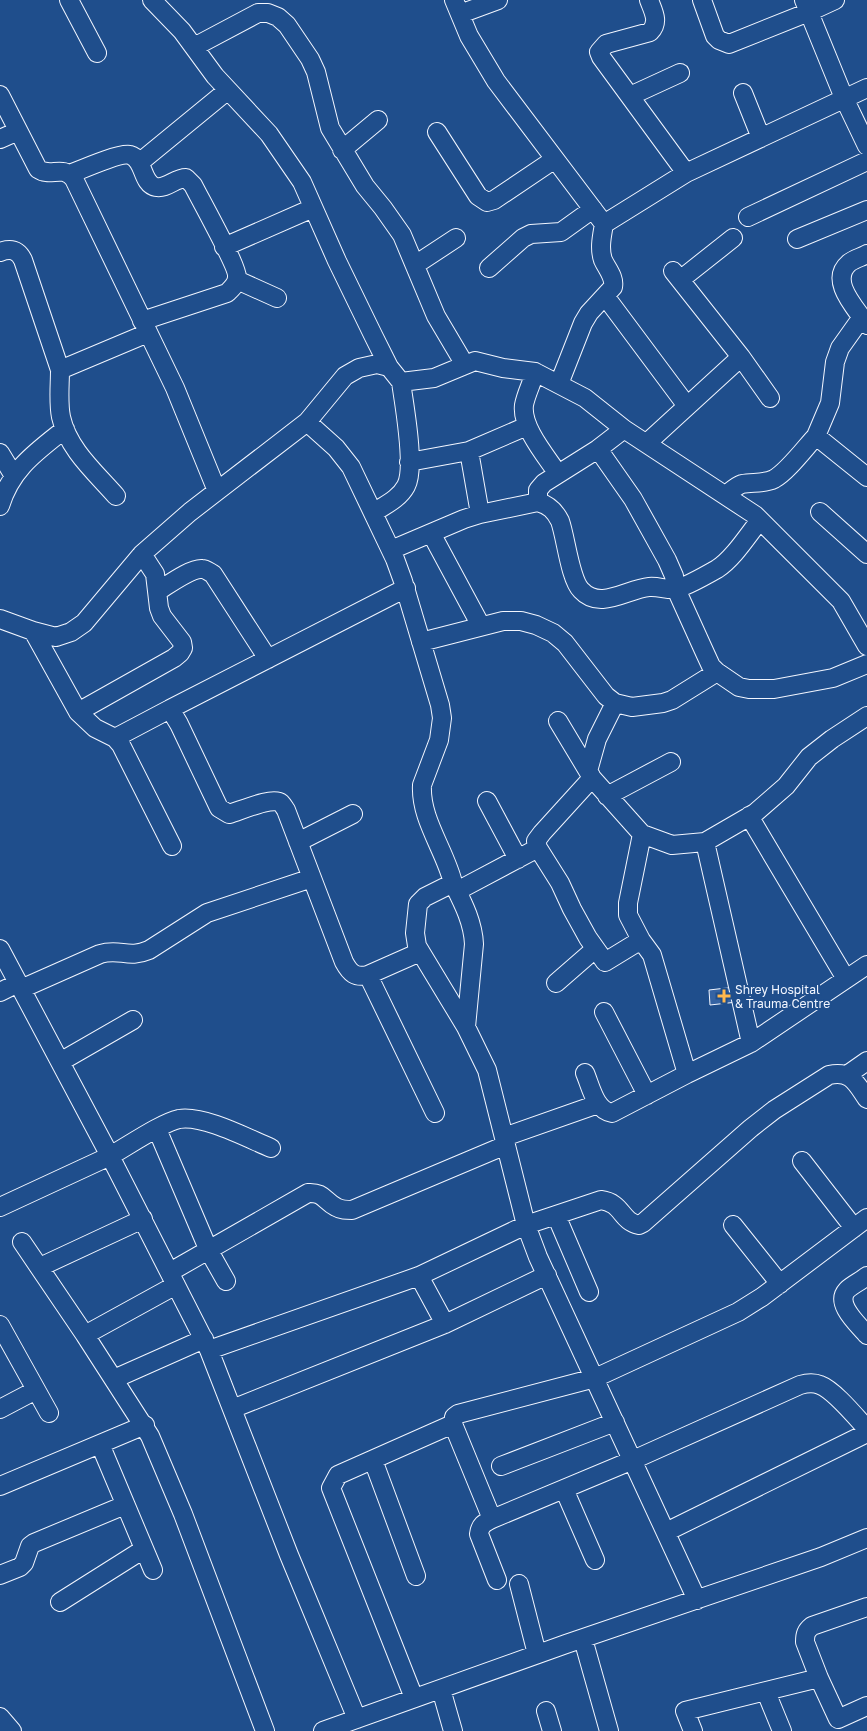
<svg xmlns="http://www.w3.org/2000/svg" width="867" height="1731" font-family="'Golos Text',sans-serif">
	<rect width="100%" height="100%" fill="#1f4e8c"/>
	<path fill="#3563a3" stroke="#f2f6ff" d="M735 987 737 1002 710 1005 709 990Z"/>
	<g fill="none" stroke-linecap="round" stroke-linejoin="round">
		<g stroke="#f2f6ff" stroke-width="20">
			<path id="minor" d="M69 0 97 53
				M152 0 182 31 215 76 269 134 302 182 337 261 373 335 389 367 401 382 434 378 475 361 503 368 535 372 585 398 624 429 755 515 841 601 867 646
				M454 0 469 36 496 81 604 224 686 173 867 88
				M649 0C653 11 660 22 650 32L606 44 599 52 601 57 686 173
				M702 0 715 36 719 40 729 44 809 12 835 0
				M804 0 844 98 867 146
				M460 14 498 0
				M194 47 258 13H268L278 17 287 25 310 59 316 72 330 128 365 186 383 208 402 235 436 316 465 365
				M743 93 761 138
				M0 95 38 169C51 178 62 164 74 179L175 388 217 491
				M630 96 680 73
				M437 132 478 196 487 202 494 200 555 159
				M0 139 18 131
				M342 150 378 120
				M139 163 228 90
				M70 174C80 170 121 152 130 155 145 159 141 184 156 187 167 189 175 178 186 178L193 185C200 199 238 267 237 277 237 284 232 288 227 293L142 321
				M748 217 867 161
				M797 239 867 210
				M224 247 313 208
				M0 252C11 248 18 250 23 260L60 370 148 333
				M867 254C862 257 854 259 849 263 828 281 857 309 867 325
				M415 265 456 238
				M489 268 523 238 531 234 561 232 593 209
				M237 280 277 298
				M680 280 733 238
				M605 296 687 406
				M741 357 770 398
				M60 370C60 385 58 402 61 417 68 449 95 472 116 496
				M535 372C532 383 526 394 524 405 521 427 546 456 558 474
				M559 384 583 323 589 313 613 287C615 277 607 269 603 260 599 248 602 236 604 224
				M307 422 336 448 351 467 395 559 403 581 440 705 442 718 439 740 422 785C420 819 445 850 453 883L425 897 418 904 415 933 417 946 466 1027 487 1070 526 1225 538 1257 697 1600
				M816 436 830 403 835 362 840 348 862 317
				M647 443 741 357 673 271
				M598 449 633 499 667 560 674 576 676 589 705 653 711 666 717 672 739 687 749 689H774L833 678 867 664
				M469 451 480 514
				M0 453 14 476
				M409 462 469 451 527 426
				M726 495C731 491 736 486 742 484 753 482 764 484 774 479 787 472 805 448 816 436L867 477
				M538 502V490L544 483 598 449 624 429
				M0 506C11 469 36 452 65 429
				M820 512 867 554
				M373 513C385 505 399 499 406 486 416 468 404 404 401 382
				M431 533 481 626
				M391 550 464 519 480 514 538 502C549 505 555 511 560 521 566 538 570 579 581 590 600 611 627 589 649 587 658 586 667 590 675 589 683 588 710 573 717 569 733 559 748 535 760 520
				M158 591C168 585 191 568 202 569 206 569 209 572 213 574L268 659
				M0 619 33 631 56 637 71 632 84 623 142 554 190 512 307 422 345 376 359 368 377 364 389 367
				M33 631 78 712 95 728 115 738 121 745 172 846
				M421 642 503 621H521L536 625 553 633 565 643 606 696 615 703 632 707 663 703 672 700 717 672
				M170 709 406 588
				M78 712 174 658 180 653 183 648 182 642 162 616 159 608 155 574 142 554
				M558 721 591 776
				M115 738 170 709 179 724 219 808 229 814C240 811 273 796 281 803 283 805 284 807 286 810L344 962C350 973 355 978 368 975L420 952
				M588 771 597 739 615 703
				M607 796 671 762
				M487 801 518 859
				M749 816 846 979
				M642 834 592 778 542 833 536 841 538 848 560 883 572 909 588 938 605 962 641 940 628 915V903L642 834 672 845 705 842 755 813 786 786 809 757 832 739 867 716
				M298 842 353 814
				M705 842 751 1043 867 965
				M453 883C463 903 473 922 474 944L466 1027
				M457 891 538 848
				M641 940 652 955 687 1074
				M0 949 110 1156C128 1146 161 1123 179 1119 204 1115 247 1138 271 1148
				M368 975 435 1113
				M556 983 595 949
				M21 989 100 954C120 948 128 959 149 950L207 913 312 878
				M0 992 18 983
				M604 1012 647 1095
				M60 1062 133 1020
				M585 1073C591 1087 595 1110 612 1113L687 1074 751 1043
				M847 1075 867 1061
				M157 1129 209 1251 226 1281
				M504 1137 598 1104
				M802 1161 854 1228
				M0 1207 110 1156 209 1350 289 1555 357 1719
				M556 1215 589 1292
				M733 1225 780 1284
				M22 1242 85 1335 150 1436 183 1514 265 1731
				M40 1267 143 1219
				M170 1272 308 1193C324 1192 324 1201 336 1207 341 1210 346 1210 352 1210L506 1145
				M419 1276 445 1324
				M867 1276C861 1281 852 1285 847 1290 834 1304 859 1325 867 1335
				M0 1325 49 1413
				M85 1335 176 1285
				M209 1350 419 1276 526 1225 601 1200C623 1203 620 1221 639 1225L643 1223 751 1128 774 1110 829 1075C851 1070 856 1083 867 1099
				M114 1379 204 1339
				M0 1409 36 1390
				M232 1409 445 1324 547 1275
				M100 1444 153 1570
				M373 1460 416 1576
				M501 1466 615 1422
				M0 1486 145 1425
				M564 1489 595 1560
				M492 1519 633 1460 800 1385C807 1383 813 1382 820 1385 834 1390 856 1417 867 1429
				M666 1532 867 1433
				M0 1575 20 1567 24 1563 30 1546 34 1543 125 1505
				M497 1580 479 1534C480 1525 484 1523 492 1519L453 1424 454 1417 458 1414 595 1378 738 1312 762 1297 867 1218
				M519 1584 537 1654
				M60 1602 144 1549
				M867 1607 812 1626C806 1631 805 1634 805 1642L819 1678 838 1719 867 1706
				M583 1639 609 1731
				M441 1689 453 1731
				M766 1692 782 1731
				M414 1698 331 1488 338 1475 453 1424
				M546 1711 552 1731
				M0 1717 12 1731
				M323 1731 566 1644 821 1557 867 1538
				M693 1731 685 1711 819 1678"/>
		</g>
		<use href="#minor" stroke="#1f4e8c" stroke-width="18"/>
	</g>
	<path fill="#ffb74d" stroke="#1f4e8c" stroke-width="2" d="M721.5 988.5h5v5h5v5h-5v5h-5v-5h-5v-5h5z"/>
	<g text-anchor="middle" dominant-baseline="central" stroke-width="4" stroke-linejoin="round" paint-order="stroke">
		<g font-size="12" fill="#f2f6ff" stroke="#1f4e8c" text-anchor="start">
			<text x="735" y="989">Shrey Hospital<tspan x="735" dy="14">&amp; Trauma Centre</tspan></text>
		</g>
	</g>
</svg>
